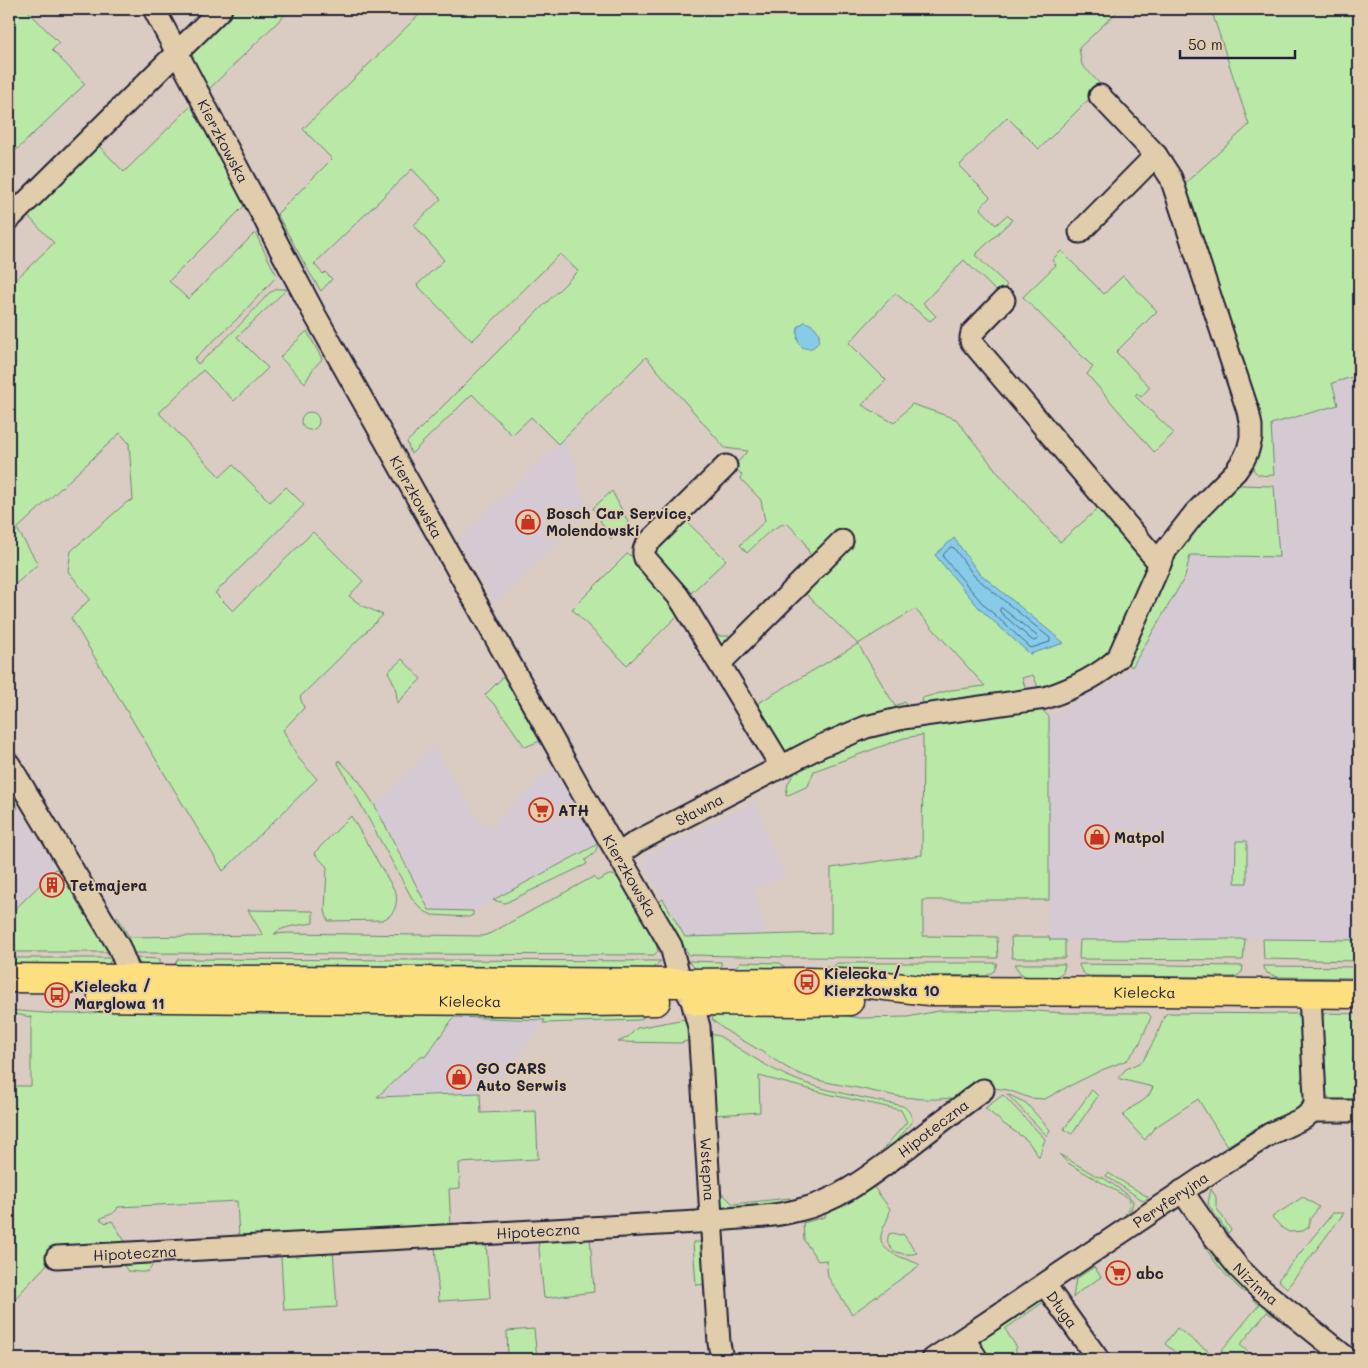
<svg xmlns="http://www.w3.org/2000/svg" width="1368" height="1368" font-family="Mali,sans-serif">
	<rect width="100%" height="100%" fill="#dacbc3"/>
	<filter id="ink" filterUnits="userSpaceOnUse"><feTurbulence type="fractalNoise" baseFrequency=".02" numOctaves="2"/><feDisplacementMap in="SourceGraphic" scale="10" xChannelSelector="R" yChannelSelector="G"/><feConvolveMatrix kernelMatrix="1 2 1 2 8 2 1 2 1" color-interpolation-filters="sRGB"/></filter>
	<g filter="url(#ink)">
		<path fill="#d5cad4" d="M1359 375V940L1204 939 1049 940V717L1124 676 1132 667 1184 577 1190 555 1279 557 1271 424 1338 405 1332 383Z
			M563 439 579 469 576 474 582 497 593 508 495 603 459 540Z
			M433 746 481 824 492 827 516 802 555 766 598 844 473 911 430 910 375 806Z
			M754 803 758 808 766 835 786 878 754 888 766 935 684 937 644 865 648 855Z
			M18 808 56 869 9 915V818Z
			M454 1017 545 1020 491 1092 377 1097 421 1056H425Z"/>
		<path fill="#bae8a6" stroke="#6e8570" d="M9 9H26L59 43 52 50 85 84 9 157Z
			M227 9H291L208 90 186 49Z
			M425 9H1120L1079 48 1082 65 1102 86 1039 149 1007 117 959 166 990 197 980 208 996 225 1007 215 1012 220 975 255 1007 285 999 294 964 260 923 303 936 316 930 321 895 293 849 343 886 380 862 405 894 423 912 404 956 419 998 473 1060 542 1100 507 1142 558 1145 564 1146 570 1120 642 1104 659 1058 684 1038 687 1033 675 1022 678 1026 690 924 709 922 698 951 690 985 686 915 609 858 644 895 706 905 702 906 707 786 752 780 748 757 707 758 703 858 644 805 593 855 542 842 531 838 535 836 533 811 557 804 541 787 523C770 527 760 541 747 553L740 545 765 521 761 500 740 478 742 475 734 466 748 451 725 448 646 357 558 444 531 417 512 435 472 394 411 454 407 442 578 271 560 254 472 341 417 285 444 260 414 225 441 199 412 169 314 264 323 274 325 272 332 279 321 291 308 270 277 214 332 159 303 129Z
			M1211 9H1359V375L1332 383 1338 405 1271 424 1274 475C1262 476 1253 477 1252 462L1181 187 1249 125Z
			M191 106 245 205 169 281 188 299 255 233 277 276 237 319 194 359 198 364C224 342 247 318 269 293L277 289H287L237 337 268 368 234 401 203 370 159 413 220 477 233 465 270 502 286 487 304 505 215 593 233 611 313 532 363 581 349 596 361 605 383 615 300 697 304 708 283 730 299 759 317 779 223 871 71 618 90 599 68 571 71 551 127 502 133 500 129 443 120 433 17 529 38 564 9 590V286L54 243 24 212 96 143 124 172Z
			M1061 251 1104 294 1123 276 1157 311 1116 352 1150 387 1141 397 1137 393 1135 396 1174 433 1154 452 1087 374 1093 367 1023 297 1056 265 1052 260Z
			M307 331 322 359 313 369 305 383 280 357Z
			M301 421a9 9 0 1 1 18 0a9 9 0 1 1-18 0Z
			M1241 485 1274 486 1279 557 1190 555 1185 577 1132 667 1124 661 1163 572 1185 537 1234 486Z
			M612 491 629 524 611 539 593 508Z
			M684 519 726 560 690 594 695 601 691 606 652 562 653 545Z
			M627 554 636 558 680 613 627 665 572 609Z
			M759 609 762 612 730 643 717 645 711 635 715 632 718 636H732Z
			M402 659 421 679 397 703C397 690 394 682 388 672Z
			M504 676 540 741 525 747 497 707 485 695Z
			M1038 705 1049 717V900H923V936L997 937 998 958 786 957 689 955 659 902 663 899 685 937 831 933V868L922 855 923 735 904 738 814 771 808 786 786 796 788 783 800 765 883 730Z
			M339 760 359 781 375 806 429 910 473 911V915L469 917 432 915 424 911 413 900 338 763Z
			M9 793 18 808 9 818Z
			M351 816 396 893C398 905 394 916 382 920L328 921 325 911 327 867 314 853Z
			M1236 841H1247V883H1235Z
			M598 844C596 853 593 855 585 860L587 864 505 903 493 900Z
			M56 869 67 876 110 952H9V915Z
			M609 875H613L618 878 655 941 658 951 654 955 133 953 131 952 114 920 117 916 129 937 263 935 248 910 313 911V923C302 925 281 926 274 934L288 933 483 936 491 933 593 877 597 881Z
			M1011 937H1049L1050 940H1065V958H1012Z
			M1245 939 1243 960 1079 959 1080 940Z
			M1263 939 1359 940V961L1264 959Z
			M9 958H112L108 965 9 970Z
			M136 958 160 959V971L142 966Z
			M178 959 661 961 648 972 174 971 175 964Z
			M688 961 721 962V974L700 973Z
			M740 962 780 963 786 968 757 975 734 969Z
			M837 963H997L994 971 986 976 890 975 832 968Z
			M1014 964H1065L1063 972 1056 977H1027L1020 973Z
			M1079 964 1243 966 1242 972 1237 976 1233 977 1089 976C1083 975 1080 969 1079 964Z
			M1263 966 1359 967V978L1278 977 1267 973Z
			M9 1010C40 1013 81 1017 111 1010H645C645 1016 644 1019 638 1020L543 1023 545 1020 454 1017 425 1057 421 1056 377 1097 480 1093 481 1113 536 1111 538 1159 459 1163 460 1188 449 1189 451 1226 239 1237 237 1201 118 1207C114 1216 107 1214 100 1219L106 1223 112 1221 126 1243 64 1246 9 1305V1086H31V1017L9 1013Z
			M718 1010H806L860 1018 908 1017 938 1011 1022 1010 1065 1013H1148L1151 1017 1139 1045 1127 1060 1102 1070 1065 1088 1045 1099 1030 1098 1008 1090 975 1085C967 1088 960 1097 952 1098 920 1102 889 1095 858 1088 836 1084 815 1081 795 1072 782 1066 772 1057 759 1050 743 1040 726 1033 712 1019Z
			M1168 1013 1299 1014 1303 1016 1306 1090C1302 1111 1289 1116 1273 1126L1270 1122 1256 1128 1227 1146 1198 1099 1154 1128 1145 1140 1123 1116C1127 1112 1131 1107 1136 1105 1145 1100 1149 1097 1153 1087L1120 1079 1119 1077 1126 1069 1143 1061 1158 1033 1164 1016Z
			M1325 1013 1359 1014V1104L1333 1101 1324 1093 1320 1021Z
			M685 1019H689L690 1040 681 1043 618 1042 628 1037 637 1028Z
			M711 1034 719 1036C748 1054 776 1074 808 1084 839 1094 871 1099 903 1106 908 1110 912 1114 912 1121L893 1147 879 1158 885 1147 907 1122 901 1110 832 1095 759 1076 760 1112 716 1115 721 1192 733 1204 790 1198 788 1203 784 1205 722 1210 717 1204 707 1035Z
			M1092 1090 1098 1096 1072 1134 1064 1129Z
			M1007 1094 1026 1103 1050 1130 1047 1136Z
			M1003 1095 1045 1139 1039 1157 1027 1140 1004 1124 985 1108Z
			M1059 1154 1098 1177H1102L1128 1195 1133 1201 1131 1210 1125 1214 1129 1207 1130 1199 1068 1163Z
			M1108 1173 1148 1197 1144 1201 1106 1176Z
			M870 1182 890 1209C889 1219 883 1226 881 1235 878 1254 908 1258 920 1265L852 1314 828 1277 826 1260 818 1261 804 1240 803 1223 825 1217 827 1209Z
			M1211 1189 1216 1197V1207L1231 1230 1228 1233 1208 1204Z
			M1303 1197 1319 1207 1310 1219 1309 1227 1303 1231 1289 1232 1282 1228 1272 1217Z
			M1333 1213H1344L1287 1288 1278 1280Z
			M893 1233 900 1235 903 1234 917 1253C904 1257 882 1251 889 1234Z
			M590 1236 594 1292 544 1298 538 1239Z
			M486 1242 490 1298 439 1301 435 1245Z
			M693 1242H703L707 1284 696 1285Z
			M1207 1246 1231 1277 1247 1291 1245 1293C1229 1280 1216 1264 1205 1247Z
			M333 1251 337 1307 284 1310 281 1256H261Z
			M153 1261C151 1277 139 1271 128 1271L125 1267 123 1263Z
			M1094 1267 1101 1277 1080 1291 1073 1298 1076 1279Z
			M1254 1298 1274 1314 1273 1316 1267 1312 1240 1345 1257 1359H1184L1165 1344 1177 1328 1216 1357 1259 1305 1253 1300Z
			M1039 1300 1045 1301 1005 1329 1017 1348 1015 1350 1022 1359H985L975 1344Z
			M534 1329 537 1359H508L507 1331Z"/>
		<path fill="#87cbe9" stroke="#5f87a3" d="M804 322C809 323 814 325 817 330 829 349 791 361 798 327Z
			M954 538 978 572 1064 643 1030 654 980 609 935 555Z"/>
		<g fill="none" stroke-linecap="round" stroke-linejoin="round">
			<path stroke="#4a6681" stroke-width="1" d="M951 547 954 548 974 576 1050 638V642L1031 648 984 605 943 557 944 554Z
				M1002 608 1037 636 1038 639 1034 641 1032 640 1000 612V609Z"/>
			<g stroke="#22223b" stroke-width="25">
				<g id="minor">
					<path id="s1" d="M154 9 315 315 587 801 671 946 678 973 692 1001 699 1027 719 1343 722 1359"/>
					<path d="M9 219 221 9"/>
					<path d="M1080 232 1156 155"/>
					<path d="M1004 300 972 333 971 337V341L1160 564"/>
					<path d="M726 466 651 540C645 546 642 550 645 558L678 596 684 605 781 766"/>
					<path d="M720 663 842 541"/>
					<path d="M9 764 119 947 127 967 129 979 136 992"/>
					<path id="s2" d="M619 854 636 842 821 746 866 727 903 718 1045 698C1072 689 1098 677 1118 658L1166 550 1195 513 1236 471 1244 459 1248 450 1251 438V426L1248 411 1171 178 1156 155 1100 96"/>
					<path d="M1312 1111H1359"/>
					<path id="s3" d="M1182 1191 1211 1233 1239 1268 1256 1285 1348 1359"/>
					<path id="s4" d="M57 1257 697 1222C730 1217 767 1219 799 1210 841 1200 873 1173 907 1148 932 1128 958 1109 983 1090"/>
					<path id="s5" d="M1045 1285 1098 1359"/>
					<path d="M964 1339 977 1359"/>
					<path id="s6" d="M933 1359 1229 1160 1270 1134 1304 1118 1312 1111 1315 1104V1098L1310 994"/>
				</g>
			</g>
			<g stroke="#22223b" stroke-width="31">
				<g id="major">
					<path id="s7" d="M9 978 682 983 807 982 869 984 929 991 1158 992 1359 994"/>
					<path id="s8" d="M102 997 168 998 588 1002 656 1001"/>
					<path d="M697 1001 801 1002 849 1001"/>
				</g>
			</g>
			<use href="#minor" stroke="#e1ccab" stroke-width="21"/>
			<use href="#major" stroke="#fedf80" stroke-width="28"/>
		</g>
	</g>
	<defs>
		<g id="shop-ring" transform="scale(1.25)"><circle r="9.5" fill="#e1ccab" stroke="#c8321e" stroke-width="1.5"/><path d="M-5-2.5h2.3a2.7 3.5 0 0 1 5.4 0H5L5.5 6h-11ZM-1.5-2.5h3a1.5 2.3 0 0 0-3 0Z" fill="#c8321e"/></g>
		<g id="supermarket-ring" transform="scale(1.25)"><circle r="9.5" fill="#e1ccab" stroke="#c8321e" stroke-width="1.5"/><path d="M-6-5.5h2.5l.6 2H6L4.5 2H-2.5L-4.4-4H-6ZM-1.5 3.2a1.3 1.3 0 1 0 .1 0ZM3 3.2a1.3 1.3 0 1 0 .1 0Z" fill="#c8321e"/></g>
		<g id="building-ring" transform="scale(1.25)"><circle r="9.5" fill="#e1ccab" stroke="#c8321e" stroke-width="1.5"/><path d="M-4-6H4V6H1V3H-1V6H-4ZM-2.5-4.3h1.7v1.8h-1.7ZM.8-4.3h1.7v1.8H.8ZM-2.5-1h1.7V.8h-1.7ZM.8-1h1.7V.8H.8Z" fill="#c8321e"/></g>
		<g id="bus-ring" transform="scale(1.25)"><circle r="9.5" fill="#e1ccab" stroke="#c8321e" stroke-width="1.5"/><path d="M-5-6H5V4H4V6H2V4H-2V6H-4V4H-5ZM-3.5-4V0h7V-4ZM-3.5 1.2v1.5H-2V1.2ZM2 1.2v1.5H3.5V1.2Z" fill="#c8321e"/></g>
	</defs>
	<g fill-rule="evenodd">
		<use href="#shop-ring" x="528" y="522"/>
		<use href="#supermarket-ring" x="541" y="810"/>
		<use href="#shop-ring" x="1097" y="837"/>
		<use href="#building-ring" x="52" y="885"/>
		<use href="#bus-ring" x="807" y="982"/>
		<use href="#bus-ring" x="57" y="995"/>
		<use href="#shop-ring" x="459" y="1077"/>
		<use href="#supermarket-ring" x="1118" y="1273"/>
	</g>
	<g text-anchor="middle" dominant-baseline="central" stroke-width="4" stroke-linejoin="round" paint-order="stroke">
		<g font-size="15" fill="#22223b" stroke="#e1ccab">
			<text stroke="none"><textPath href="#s1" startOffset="149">Kierzkowska</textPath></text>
			<text stroke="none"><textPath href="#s1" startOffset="554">Kierzkowska</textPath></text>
			<text stroke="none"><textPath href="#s2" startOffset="92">Sławna</textPath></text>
			<text stroke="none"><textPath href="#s1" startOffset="989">Kierzkowska</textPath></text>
			<text stroke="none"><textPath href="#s7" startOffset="1136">Kielecka</textPath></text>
			<text stroke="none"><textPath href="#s8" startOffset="368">Kielecka</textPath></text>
			<text stroke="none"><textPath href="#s4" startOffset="902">Hipoteczna</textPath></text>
			<text stroke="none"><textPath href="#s1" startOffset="1299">Wstępna</textPath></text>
			<text stroke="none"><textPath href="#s6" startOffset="286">Peryferyjna</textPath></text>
			<text stroke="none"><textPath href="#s4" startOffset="482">Hipoteczna</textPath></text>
			<text stroke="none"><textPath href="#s4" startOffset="78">Hipoteczna</textPath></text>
			<text stroke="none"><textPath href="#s3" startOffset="119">Nizinna</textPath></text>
			<text stroke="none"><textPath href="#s5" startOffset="30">Długa</textPath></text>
		</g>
		<g font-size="15" font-weight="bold" fill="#22223b" stroke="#e1ccab" text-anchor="start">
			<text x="546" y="513">Bosch Car Service,<tspan x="546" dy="17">Molendowski</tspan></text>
			<text x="558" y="810">ATH</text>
			<text x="1114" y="837">Matpol</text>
			<text x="70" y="885">Tetmajera</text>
			<text x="824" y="973">Kielecka /<tspan x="824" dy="17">Kierzkowska 10</tspan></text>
			<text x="74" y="986">Kielecka /<tspan x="74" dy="17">Marglowa 11</tspan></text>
			<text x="476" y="1068">GO CARS<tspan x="476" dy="17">Auto Serwis</tspan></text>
			<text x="1136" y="1273">abc</text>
		</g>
	</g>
	<rect width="1368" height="1368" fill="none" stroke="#e1ccab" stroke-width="30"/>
	<rect x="15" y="15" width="1338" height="1338" fill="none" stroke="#22223b" stroke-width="2" filter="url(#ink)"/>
	<path d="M1180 50v8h115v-8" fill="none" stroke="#22223b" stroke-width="2.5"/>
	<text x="1188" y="50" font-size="15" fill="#22223b" stroke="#e1ccab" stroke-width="4" paint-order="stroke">50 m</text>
</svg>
